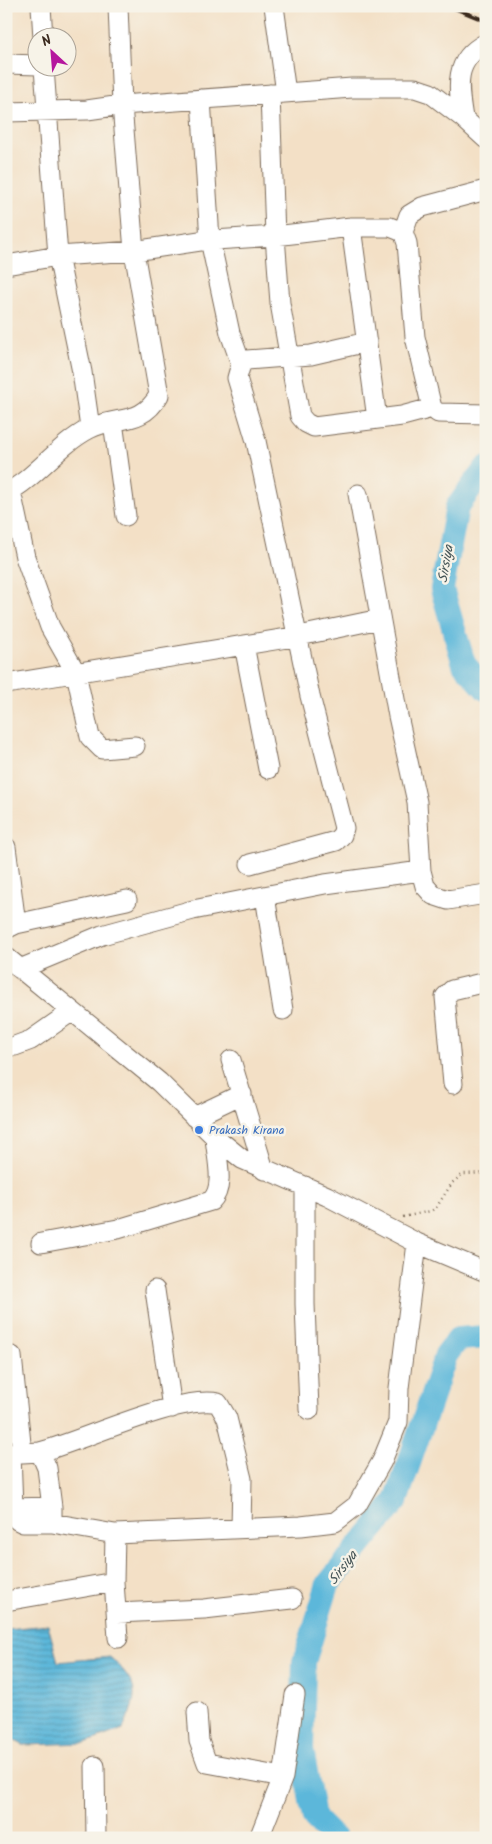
<svg xmlns="http://www.w3.org/2000/svg" width="492" height="1844" font-family="Kalam,sans-serif">
	<defs>
		<pattern id="water-rules" width="6" height="5" patternUnits="userSpaceOnUse" patternTransform="scale(1.25)"><rect width="6" height="5" fill="#5cb7da"/><path d="M0 2.5h6" fill="none" stroke="#4d95b0"/></pattern>
	</defs>
	<rect width="100%" height="100%" fill="#f7f3e8"/>
	<filter id="ink" filterUnits="userSpaceOnUse"><feTurbulence type="fractalNoise" baseFrequency=".02" numOctaves="2"/><feDisplacementMap in="SourceGraphic" scale="10" xChannelSelector="R" yChannelSelector="G"/><feConvolveMatrix kernelMatrix="1 2 1 2 8 2 1 2 1" color-interpolation-filters="sRGB"/></filter>
	<filter id="wash" filterUnits="userSpaceOnUse"><feTurbulence type="fractalNoise" baseFrequency=".0096" numOctaves="4" result="noise"/><feDisplacementMap in="SourceGraphic" scale="20" xChannelSelector="R" yChannelSelector="G"/><feGaussianBlur stdDeviation="1.12" result="paint"/><feColorMatrix in="noise" values="0 0 0 0 0 0 0 0 0 0 0 0 0 0 0 0 0 1.4 0 .05"/><feComposite in="paint" operator="in"/></filter>
	<g filter="url(#wash)">
		<rect width="100%" height="100%" fill="#f3e0c6"/>
		<path fill="url(#water-rules)" stroke="#4c707c" d="M48 1625 58 1662 110 1657C140 1685 139 1694 123 1729L85 1743 23 1745 6 1736V1629Z"/>
		<g fill="none" stroke-linecap="round" stroke-linejoin="round">
			<path stroke="#5cb7da" stroke-width="24" d="M486 468 457 507 442 589 464 664 486 689
				M334 1838 314 1818 302 1749 304 1662 328 1584 396 1501 446 1355 458 1339 486 1337"/>
		</g>
	</g>
	<g filter="url(#ink)">
		<g fill="none" stroke-linecap="round" stroke-linejoin="round">
			<g stroke="#7b6a59" stroke-width="21">
				<path id="minor" d="M41 6 43 38
					M274 6 286 93
					M6 64 38 65
					M44 68 58 256 82 372 90 428
					M270 94 275 236 280 303 300 416 306 423 314 427 402 416 432 408
					M201 99 210 240 230 333 241 364
					M6 112 87 110 122 105 352 88H415L430 93 463 118 486 139
					M463 118C458 87 453 60 486 43
					M351 227 377 419
					M403 232 409 215 422 207 486 190
					M6 265 58 256 134 251 200 241 275 236 351 227H390L403 232 407 243 415 337 432 408 438 413 486 414
					M113 422 126 516
					M11 491 25 557 50 627 76 673 90 737 102 749 135 746
					M6 493C36 478 58 445 89 429 116 415 141 427 159 395L134 251 122 105 118 6
					M358 494 398 716 417 802 421 871 425 886 433 895 448 900 486 894
					M244 645 268 769
					M6 684 299 636 380 619
					M6 847 16 924
					M250 864 336 841 342 835 344 828 310 696 256 441 237 378 241 364 247 360 311 355 367 342
					M265 896 283 1010
					M6 929 16 924 127 900
					M6 957 159 1082 215 1137 242 1159 327 1196 417 1243 486 1272
					M20 969 102 935 193 910 325 884 421 871
					M15 1046 31 1040 71 1012
					M231 1060 264 1170
					M453 1084 445 997 452 990 486 982
					M194 1117 242 1094
					M305 1186V1304L309 1410
					M41 1243 118 1229 211 1201C226 1187 216 1156 215 1137
					M155 1290 172 1408
					M12 1356 22 1453 40 1452 47 1468 52 1507
					M40 1452C82 1441 181 1394 218 1403L227 1418 242 1479 241 1528
					M11 1453 13 1508 17 1520 23 1523H52
					M13 1508 52 1507V1523L115 1534 301 1526 335 1522 357 1505 382 1461 398 1422 399 1388 417 1243
					M115 1534 114 1582 118 1638
					M6 1601 114 1582
					M117 1613 204 1609 292 1599
					M197 1712 199 1741 207 1763 283 1777
					M95 1766 96 1838
					M259 1838 283 1777 295 1695"/>
			</g>
			<path stroke="#7b6a59" stroke-width="2.5" stroke-dasharray="1 4" stroke-linecap="butt" d="M403 1217 431 1211 436 1208 452 1183 463 1174 486 1173"/>
			<use href="#minor" stroke="#fff" stroke-width="19"/>
			<path stroke="#3b2a1e" stroke-width="4" d="M449 6 486 21"/>
		</g>
	</g>
	<circle fill="#3f7fe0" stroke="#f7f3e8" stroke-width="2" cx="199" cy="1130" r="5"/>
	<g text-anchor="middle" dominant-baseline="central" stroke-width="5" stroke-linejoin="round" paint-order="stroke">
		<g font-size="12" fill="#366cbe" stroke="#f7f3e8" text-anchor="start">
			<text x="209" y="1130">Prakash Kirana</text>
		</g>
		<g font-size="14" font-style="italic" fill="#455456" stroke="#f7f3e8">
			<text transform="translate(446 564) rotate(-80)">Sirsiya</text>
			<text transform="translate(343 1568) rotate(-53)">Sirsiya</text>
		</g>
	</g>
	<rect width="492" height="1844" fill="none" stroke="#f7f3e8" stroke-width="25"/>
	<g transform="translate(52 52) rotate(334)"><circle r="24" fill="#f7f3e8" stroke="#aca397"/>
	<path d="M0-4L9 19L0 12L-9 19Z" fill="#b5179e"/>
	<text y="-8" font-size="14" font-weight="bold" text-anchor="middle" fill="#3b2a1e">N</text>
	</g>
</svg>
